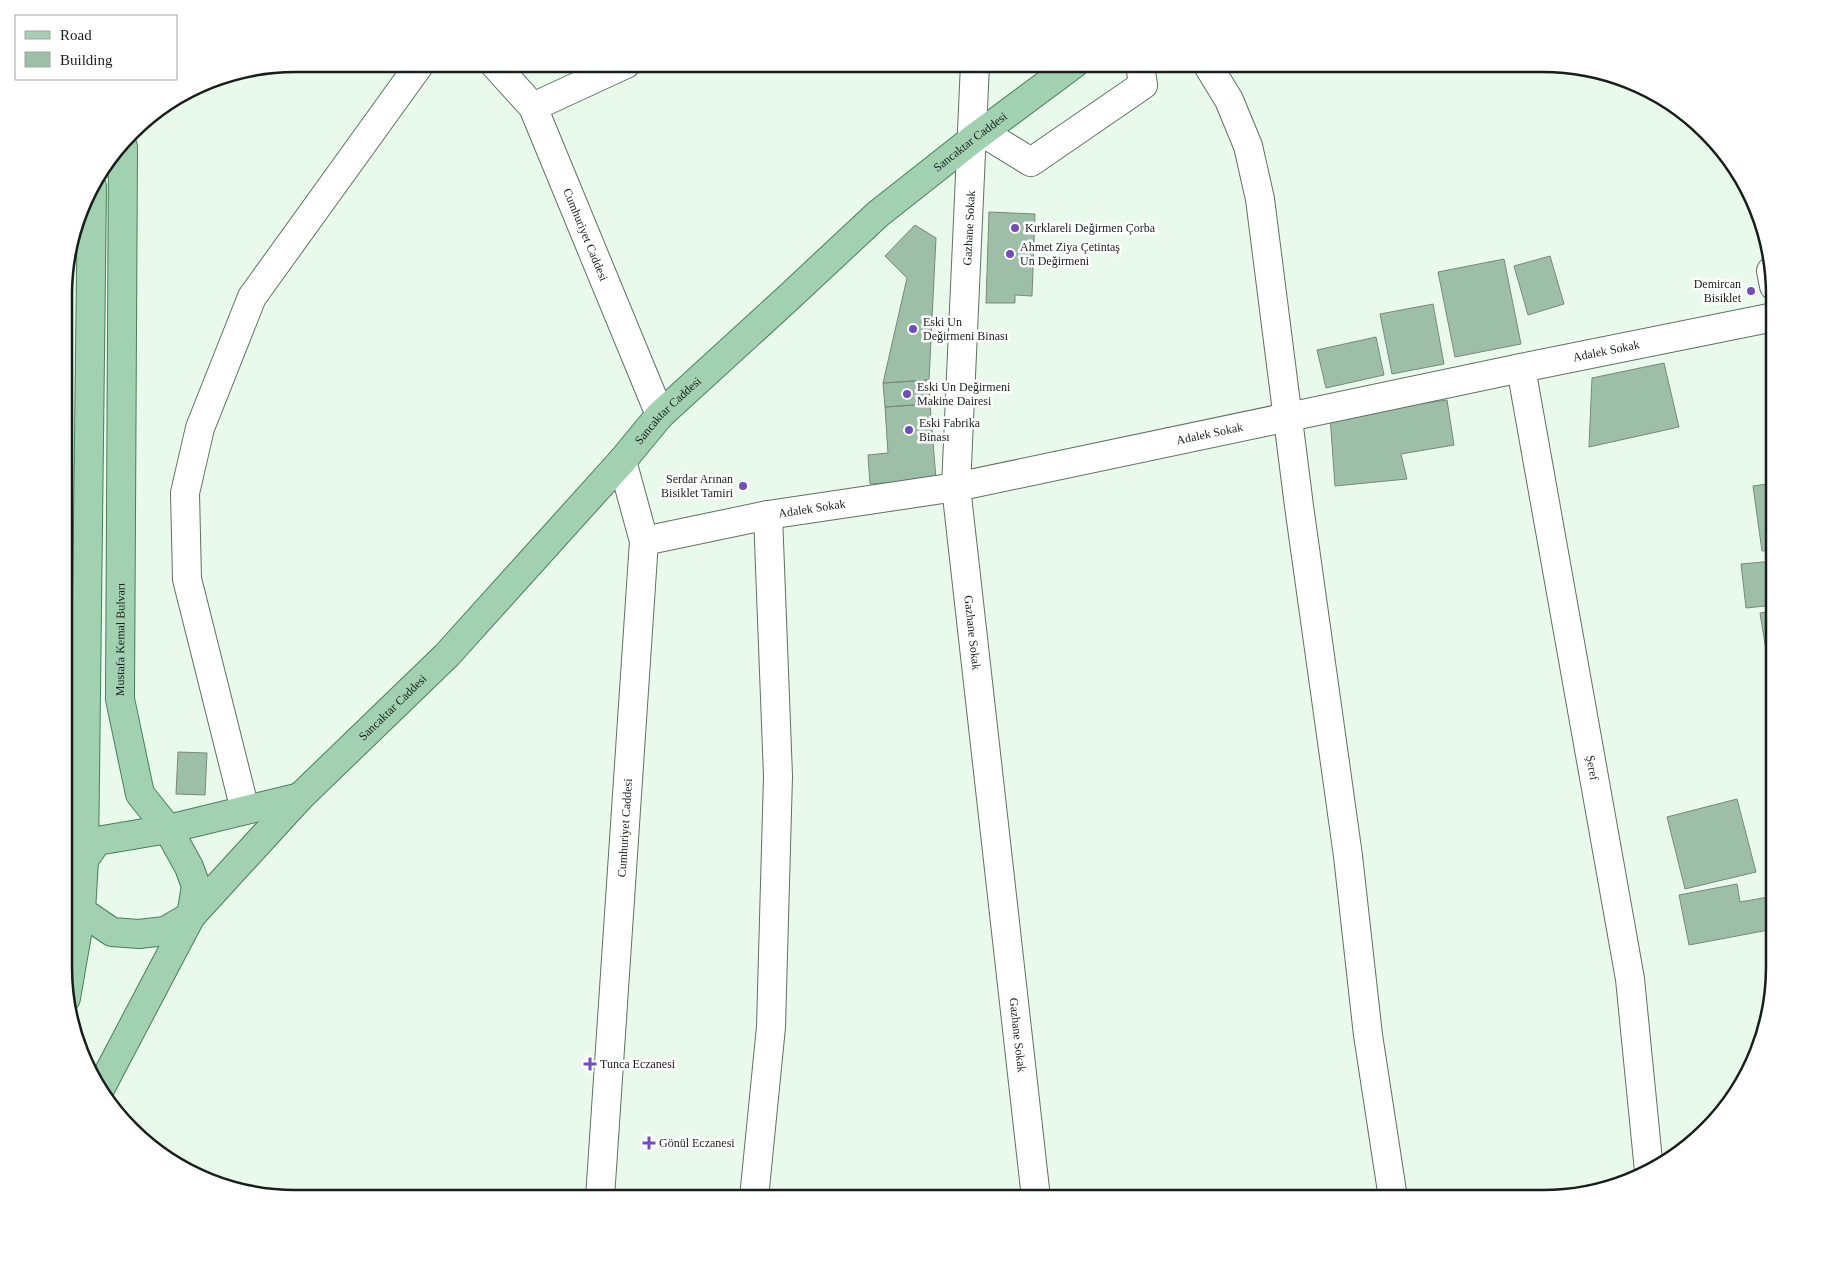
<svg xmlns="http://www.w3.org/2000/svg" width="1838" height="1262" font-family="'Times New Roman',serif">
	<rect width="100%" height="100%" fill="#e9faed"/>
	<path fill="#9ebfa7" stroke="#79887c" d="M989 212 1035 214 1032 296 1015 295V303H986Z
		M915 225 936 238 929 380 883 383 907 278 885 256Z
		M1550 256 1564 304 1528 315 1514 266Z
		M1504 259 1521 344 1455 357 1438 272Z
		M1433 304 1444 364 1392 374 1380 314Z
		M1376 337 1384 375 1326 388 1317 350Z
		M1664 363 1679 427 1589 447 1592 378Z
		M929 380 930 404 885 407 883 383Z
		M1447 400 1454 445 1401 454 1407 479 1335 486 1330 416Z
		M930 404 936 479 870 484 868 455 888 453 885 407Z
		M1774 483V550L1762 551 1753 486Z
		M1774 561V605L1746 608 1741 564Z
		M1774 611V649L1766 650 1760 613Z
		M178 752 207 753 205 795 176 794Z
		M1737 799 1756 872 1685 889 1667 817Z
		M1737 884 1740 902 1774 896V929L1689 945 1679 895Z"/>
	<g fill="none" stroke-linecap="round" stroke-linejoin="round">
		<g stroke="#617065" stroke-width="30">
			<g id="minor">
				<path id="s1" d="M494 64 533 107 660 415"/>
				<path id="s2" d="M975 64 956 487 1036 1198"/>
				<path d="M1207 64 1229 100 1248 146 1260 199 1299 506 1348 856 1368 1035 1393 1198"/>
				<path d="M533 107 626 64"/>
				<path d="M982 132 1031 162 1143 85 1140 64"/>
				<path d="M1771 271 1774 286"/>
				<path id="s3" d="M1521 368 1630 979 1649 1171"/>
				<path id="s4" d="M644 541 768 515 956 487 1521 368 1774 317"/>
				<path d="M245 810 187 579 185 493 200 428 252 297 420 64"/>
				<path id="s5" d="M600 1198 644 541 622 461"/>
				<path d="M754 1198 771 1027 778 776 768 515"/>
			</g>
		</g>
		<g stroke="#497e5a" stroke-width="30">
			<g id="major">
				<path d="M84 860 97 841 168 829 300 797"/>
				<path id="s6" d="M81 911 112 932 139 934 165 931 191 916 300 797 447 655 622 461 660 415 787 299 878 214 973 139 1074 64"/>
				<path d="M66 998 81 911 84 860 92 187"/>
				<path id="s7" d="M100 1089 191 916 196 886 189 867 168 829 140 794 120 699 123 147"/>
			</g>
		</g>
		<use href="#minor" stroke="#fff" stroke-width="28"/>
		<use href="#major" stroke="#a2d1b1" stroke-width="28"/>
	</g>
	<g fill="#714bc4" stroke="#fff" stroke-width="2">
		<circle cx="1015" cy="228" r="5"/>
		<circle cx="1010" cy="254" r="5"/>
		<circle cx="1751" cy="291" r="5"/>
		<circle cx="913" cy="329" r="5"/>
		<circle cx="907" cy="394" r="5"/>
		<circle cx="909" cy="430" r="5"/>
		<circle cx="743" cy="486" r="5"/>
		<path d="M587.5 1056.5h5v5h5v5h-5v5h-5v-5h-5v-5h5z"/>
		<path d="M646.5 1135.5h5v5h5v5h-5v5h-5v-5h-5v-5h5z"/>
	</g>
	<g text-anchor="middle" dominant-baseline="central" stroke-width="5" stroke-linejoin="round" paint-order="stroke">
		<g font-size="12" fill="#181e1a" stroke="#fff">
			<text stroke="none"><textPath href="#s6" startOffset="1221">Sancaktar Caddesi</textPath></text>
			<text transform="translate(969 228) rotate(-87)">Gazhane Sokak</text>
			<text stroke="none"><textPath href="#s1" startOffset="196">Cumhuriyet Caddesi</textPath></text>
			<text stroke="none"><textPath href="#s4" startOffset="981">Adalek Sokak</textPath></text>
			<text stroke="none"><textPath href="#s6" startOffset="816">Sancaktar Caddesi</textPath></text>
			<text stroke="none"><textPath href="#s4" startOffset="576">Adalek Sokak</textPath></text>
			<text stroke="none"><textPath href="#s4" startOffset="171">Adalek Sokak</textPath></text>
			<text stroke="none"><textPath href="#s2" startOffset="570">Gazhane Sokak</textPath></text>
			<text stroke="none"><textPath href="#s7" startOffset="491">Mustafa Kemal Bulvarı</textPath></text>
			<text stroke="none"><textPath href="#s6" startOffset="411">Sancaktar Caddesi</textPath></text>
			<text stroke="none"><textPath href="#s3" startOffset="406">Şeref</textPath></text>
			<text stroke="none"><textPath href="#s5" startOffset="371">Cumhuriyet Caddesi</textPath></text>
			<text stroke="none"><textPath href="#s2" startOffset="975">Gazhane Sokak</textPath></text>
		</g>
		<g font-size="12" fill="#181e1a" stroke="#fff" text-anchor="start">
			<text x="1025" y="228">Kırklareli Değirmen Çorba</text>
			<text x="1020" y="247">Ahmet Ziya Çetintaş<tspan x="1020" dy="14">Un Değirmeni</tspan></text>
			<text x="1741" y="284" text-anchor="end">Demircan<tspan x="1741" dy="14">Bisiklet</tspan></text>
			<text x="923" y="322">Eski Un<tspan x="923" dy="14">Değirmeni Binası</tspan></text>
			<text x="917" y="387">Eski Un Değirmeni<tspan x="917" dy="14">Makine Dairesi</tspan></text>
			<text x="919" y="423">Eski Fabrika<tspan x="919" dy="14">Binası</tspan></text>
			<text x="733" y="479" text-anchor="end">Serdar Arınan<tspan x="733" dy="14">Bisiklet Tamiri</tspan></text>
			<text x="600" y="1064">Tunca Eczanesi</text>
			<text x="659" y="1143">Gönül Eczanesi</text>
		</g>
	</g>
	<path d="M0 0H1838V1262H0ZM295 72H1543A223 223 0 0 1 1766 295V967A223 223 0 0 1 1543 1190H295A223 223 0 0 1 72 967V295A223 223 0 0 1 295 72Z" fill="#fff" fill-rule="evenodd"/>
	<path fill="none" stroke="#181e1a" stroke-width="2.5" d="M295 72H1543A223 223 0 0 1 1766 295V967A223 223 0 0 1 1543 1190H295A223 223 0 0 1 72 967V295A223 223 0 0 1 295 72Z"/>
	<rect x="15" y="15" width="162" height="65" fill="#ffffff" stroke="#a3a5a3"/>
	<rect x="25" y="31" width="25" height="8" fill="#a2d1b1" stroke="#a3a5a3"/>
	<text x="60" y="40" font-size="15" fill="#181e1a">Road</text>
	<rect x="25" y="52" width="25" height="15" fill="#9ebfa7" stroke="#a3a5a3"/>
	<text x="60" y="65" font-size="15" fill="#181e1a">Building</text>
</svg>
